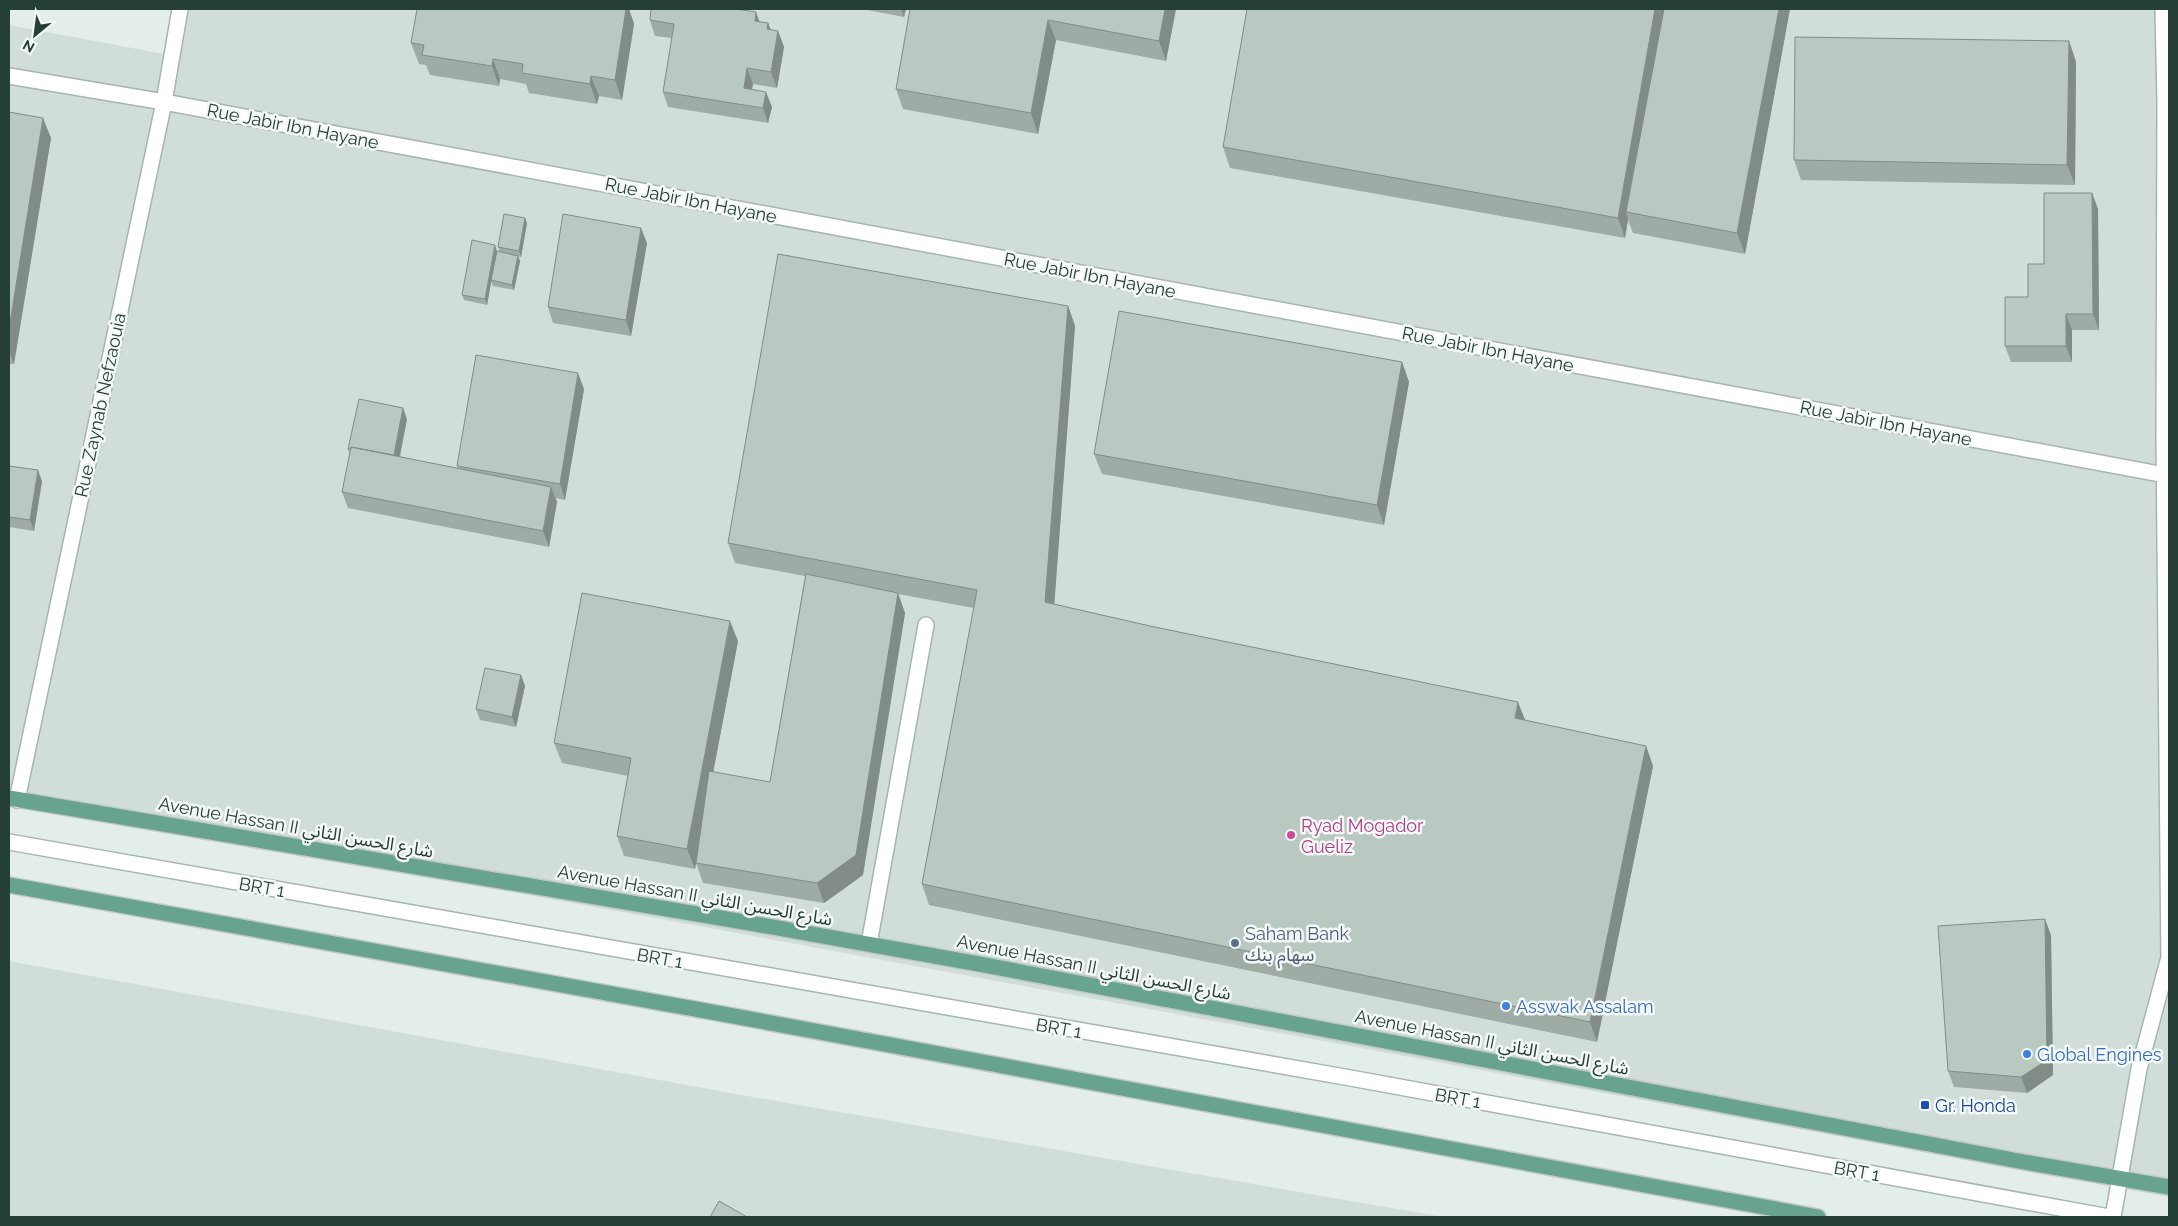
<svg xmlns="http://www.w3.org/2000/svg" width="2178" height="1226" font-family="Raleway,'Noto Sans Arabic',sans-serif">
	<rect width="100%" height="100%" fill="#e3ede9"/>
	<path fill="#d1ddd8" d="M188 9H2169V1197L9 799V25L180 57Z
		M9 961 747 1096 1443 1217H9Z"/>
	<g fill="none" stroke-linecap="round" stroke-linejoin="round">
		<g stroke="#a6b5b0" stroke-width="18">
			<path id="minor" d="M2163 9 2165 103 2164 437 2169 965
				M9 76 164 102 2165 475 2169 478
				M17 800 164 102 180 9
				M9 842 1345 1077 2109 1217
				M869 944 926 625
				M2113 1217 2139 1069 2168 961"/>
		</g>
		<g stroke="#c1c9c7" stroke-width="18">
			<path id="major" d="M9 798 744 922 979 964 2024 1162 2169 1187
				M9 885 728 1015 1818 1217"/>
		</g>
		<use href="#minor" stroke="#fff" stroke-width="15"/>
		<use href="#major" stroke="#68a392" stroke-width="15"/>
	</g>
	<path fill="#9faca6" d="M417 9H629L634 24 622 100 599 96 597 104 529 93 526 84 500 79 499 86 430 75 426 65 419 64 411 43Z
		M866 9H906L904 17 867 10Z
		M910 9H1176L1166 61 1056 40 1038 134 903 109 896 89Z
		M1247 9H1790L1745 254 1633 233 1628 220 1625 238 1230 168 1223 147Z
		M650 20 760 22 768 23 771 30 778 31 784 47 777 88 753 84 752 90 772 107 768 123 668 107 663 92 672 38 655 36Z
		M2069 41 2076 62 2075 185 1801 180 1794 160Z
		M9 112 51 138 14 364H9Z
		M2092 193 2098 209 2099 330H2072V362H2011L2005 346 2044 264Z
		M525 218 527 223 521 257 518 256 520 261 514 290 493 286 491 281 487 305 464 300 462 295 497 251V252H500L498 247Z
		M647 243 631 336 553 323 548 307Z
		M1068 306 1075 326 1054 604 1525 721 1646 746 1653 766 1597 1042 929 905 922 884 974 608 898 594 905 613 863 875 824 903 703 883 696 863 695 869 624 856 617 836 628 776 562 763 554 743 738 641 713 772 770 782 805 576 735 563 728 543Z
		M1402 362 1409 382 1384 525 1102 474 1094 454Z
		M584 389 565 500 556 498 557 502 549 547 348 508 342 492 350 454 348 449 407 419 400 457 458 468 457 466Z
		M9 466 42 481 34 531 9 527Z
		M521 675 525 686 516 727 480 720 476 709Z
		M2051 935 2053 1075 2027 1093 1954 1087 1948 1071Z"/>
	<path fill="#828c87" d="M626 9H629L634 24 622 100 615 80Z
		M901 9H906L904 17Z
		M1165 9H1176L1166 61 1159 41Z
		M1655 9H1666L1626 212 1628 220 1625 238 1618 218Z
		M1779 9H1790L1745 254 1737 233Z
		M756 12 762 28 755 21Z
		M1048 20 1056 40 1038 134 1031 113Z
		M768 23 774 39 767 29Z
		M778 31 784 47 777 88 771 72Z
		M2069 41 2076 62 2075 185 2067 165Z
		M493 59 500 79 499 86 492 66Z
		M747 68 753 84 749 104 744 88Z
		M591 76 599 96 597 104 590 84Z
		M766 92 772 107 768 123 763 108Z
		M43 118 51 138 14 364 9 351V329Z
		M2092 193 2098 209 2099 330 2093 314Z
		M525 218 527 223 521 257 519 251Z
		M641 228 647 243 631 336 626 320Z
		M495 245 497 251 487 305 485 299Z
		M518 256 520 261 514 290 512 285Z
		M1068 306 1075 326 1053 622 1045 602Z
		M2066 314 2072 330V362L2066 346Z
		M1402 362 1409 382 1384 525 1377 505Z
		M578 373 584 389 565 500 560 484Z
		M403 408 407 419 397 469 393 458Z
		M38 470 42 481 34 531 30 520Z
		M551 487 557 502 549 547 543 531Z
		M898 593 905 613 863 875 824 903 817 883Z
		M730 621 738 641 695 869 687 849Z
		M521 675 525 686 516 727 512 717Z
		M1518 702 1526 722 1515 718Z
		M1646 746 1653 766 1597 1042 1590 1022Z
		M2045 919 2051 935 2053 1075 2027 1093 2021 1077Z"/>
	<path fill="#b9c8c1" stroke="#828c87" d="M417 9H626L615 80 591 76 590 84 522 73 523 64 493 59 492 66 422 55 424 45 411 43Z
		M651 9H736L756 12 755 21 768 23 767 29 778 31 771 72 747 68 744 88 766 92 763 108 663 92 674 24 650 20Z
		M910 9H1165L1159 41 1048 20 1031 113 896 89Z
		M1247 9H1655L1618 218 1223 147Z
		M1664 9H1779L1737 233 1626 212Z
		M1795 37 2069 41 2067 165 1794 160Z
		M9 112 43 118 9 329Z
		M2044 193H2092L2093 314H2066V346H2005V297H2028V264H2044Z
		M504 214 525 218 519 251 498 247Z
		M563 214 641 228 626 320 548 307Z
		M472 240 495 245 485 299 462 295Z
		M497 251 518 256 512 285 491 280Z
		M778 254 1068 306 1045 602 1150 626 1518 702 1515 718 1646 746 1590 1022 922 884 977 590 728 543Z
		M1119 311 1402 362 1377 505 1094 454Z
		M476 355 578 373 560 484 457 466Z
		M359 399 403 408 394 455 351 447V449H348Z
		M351 447 551 487 543 531 342 492Z
		M9 466 38 470 30 520 9 517Z
		M806 574 898 593 856 855 817 883 696 863 709 771 770 782Z
		M582 593 730 621 687 849 617 836 631 758 554 743Z
		M485 668 521 675 512 717 476 709Z
		M2045 919 2047 1060 2021 1077 1948 1071 1938 926Z
		M719 1201 747 1217H710Z"/>
	<circle fill="#d1479c" stroke="#f4f9f7" stroke-width="2" cx="1291" cy="835" r="5"/>
	<circle fill="#5c6f8a" stroke="#f4f9f7" stroke-width="2" cx="1235" cy="943" r="5"/>
	<g fill="#3f7fe0" stroke="#f4f9f7" stroke-width="2">
		<circle cx="1506" cy="1006" r="5"/>
		<circle cx="2027" cy="1054" r="5"/>
	</g>
	<rect fill="#1a4fb4" stroke="#f4f9f7" stroke-width="2" x="1920" y="1100" width="10" height="10" rx="2.5"/>
	<g text-anchor="middle" dominant-baseline="central" stroke-width="5" stroke-linejoin="round" paint-order="stroke">
		<g font-size="18" fill="#233f37" stroke="#f4f9f7">
			<text transform="translate(293 126) rotate(11)">Rue Jabir Ibn Hayane</text>
			<text transform="translate(691 200) rotate(11)">Rue Jabir Ibn Hayane</text>
			<text transform="translate(1090 275) rotate(11)">Rue Jabir Ibn Hayane</text>
			<text transform="translate(1488 349) rotate(11)">Rue Jabir Ibn Hayane</text>
			<text transform="translate(100 405) rotate(-78)">Rue Zaynab Nefzaouia</text>
			<text transform="translate(1886 423) rotate(11)">Rue Jabir Ibn Hayane</text>
			<text transform="translate(296 827) rotate(10)">Avenue Hassan II شارع الحسن الثاني</text>
			<text transform="translate(262 887) rotate(10)">BRT 1</text>
			<text transform="translate(695 895) rotate(10)">Avenue Hassan II شارع الحسن الثاني</text>
			<text transform="translate(660 958) rotate(10)">BRT 1</text>
			<text transform="translate(1094 967) rotate(11)">Avenue Hassan II شارع الحسن الثاني</text>
			<text transform="translate(1059 1028) rotate(10)">BRT 1</text>
			<text transform="translate(1492 1042) rotate(11)">Avenue Hassan II شارع الحسن الثاني</text>
			<text transform="translate(1458 1098) rotate(10)">BRT 1</text>
			<text transform="translate(1857 1171) rotate(10)">BRT 1</text>
		</g>
		<g font-size="18" fill="#b23c85" stroke="#f4f9f7" text-anchor="start">
			<text x="1301" y="825">Ryad Mogador<tspan x="1301" dy="21">Gueliz</tspan></text>
		</g>
		<g font-size="18" fill="#4e5e75" stroke="#f4f9f7" text-anchor="start">
			<text x="1245" y="933">Saham Bank<tspan x="1245" dy="21">سهام بنك</tspan></text>
		</g>
		<g font-size="18" fill="#366cbe" stroke="#f4f9f7" text-anchor="start">
			<text x="1516" y="1006">Asswak Assalam</text>
			<text x="2037" y="1054">Global Engines</text>
		</g>
		<g font-size="18" fill="#164399" stroke="#f4f9f7" text-anchor="start">
			<text x="1935" y="1105">Gr. Honda</text>
		</g>
	</g>
	<rect width="2178" height="1226" fill="none" stroke="#233f37" stroke-width="20"/>
	<g transform="translate(35 35) rotate(209)" stroke="#f4f9f7" stroke-width="4" paint-order="stroke">
	<path d="M0-4L9 19L0 12L-9 19Z" fill="#233f37"/>
	<text y="-8" font-size="14" font-weight="bold" text-anchor="middle" fill="#233f37">N</text>
	</g>
</svg>
